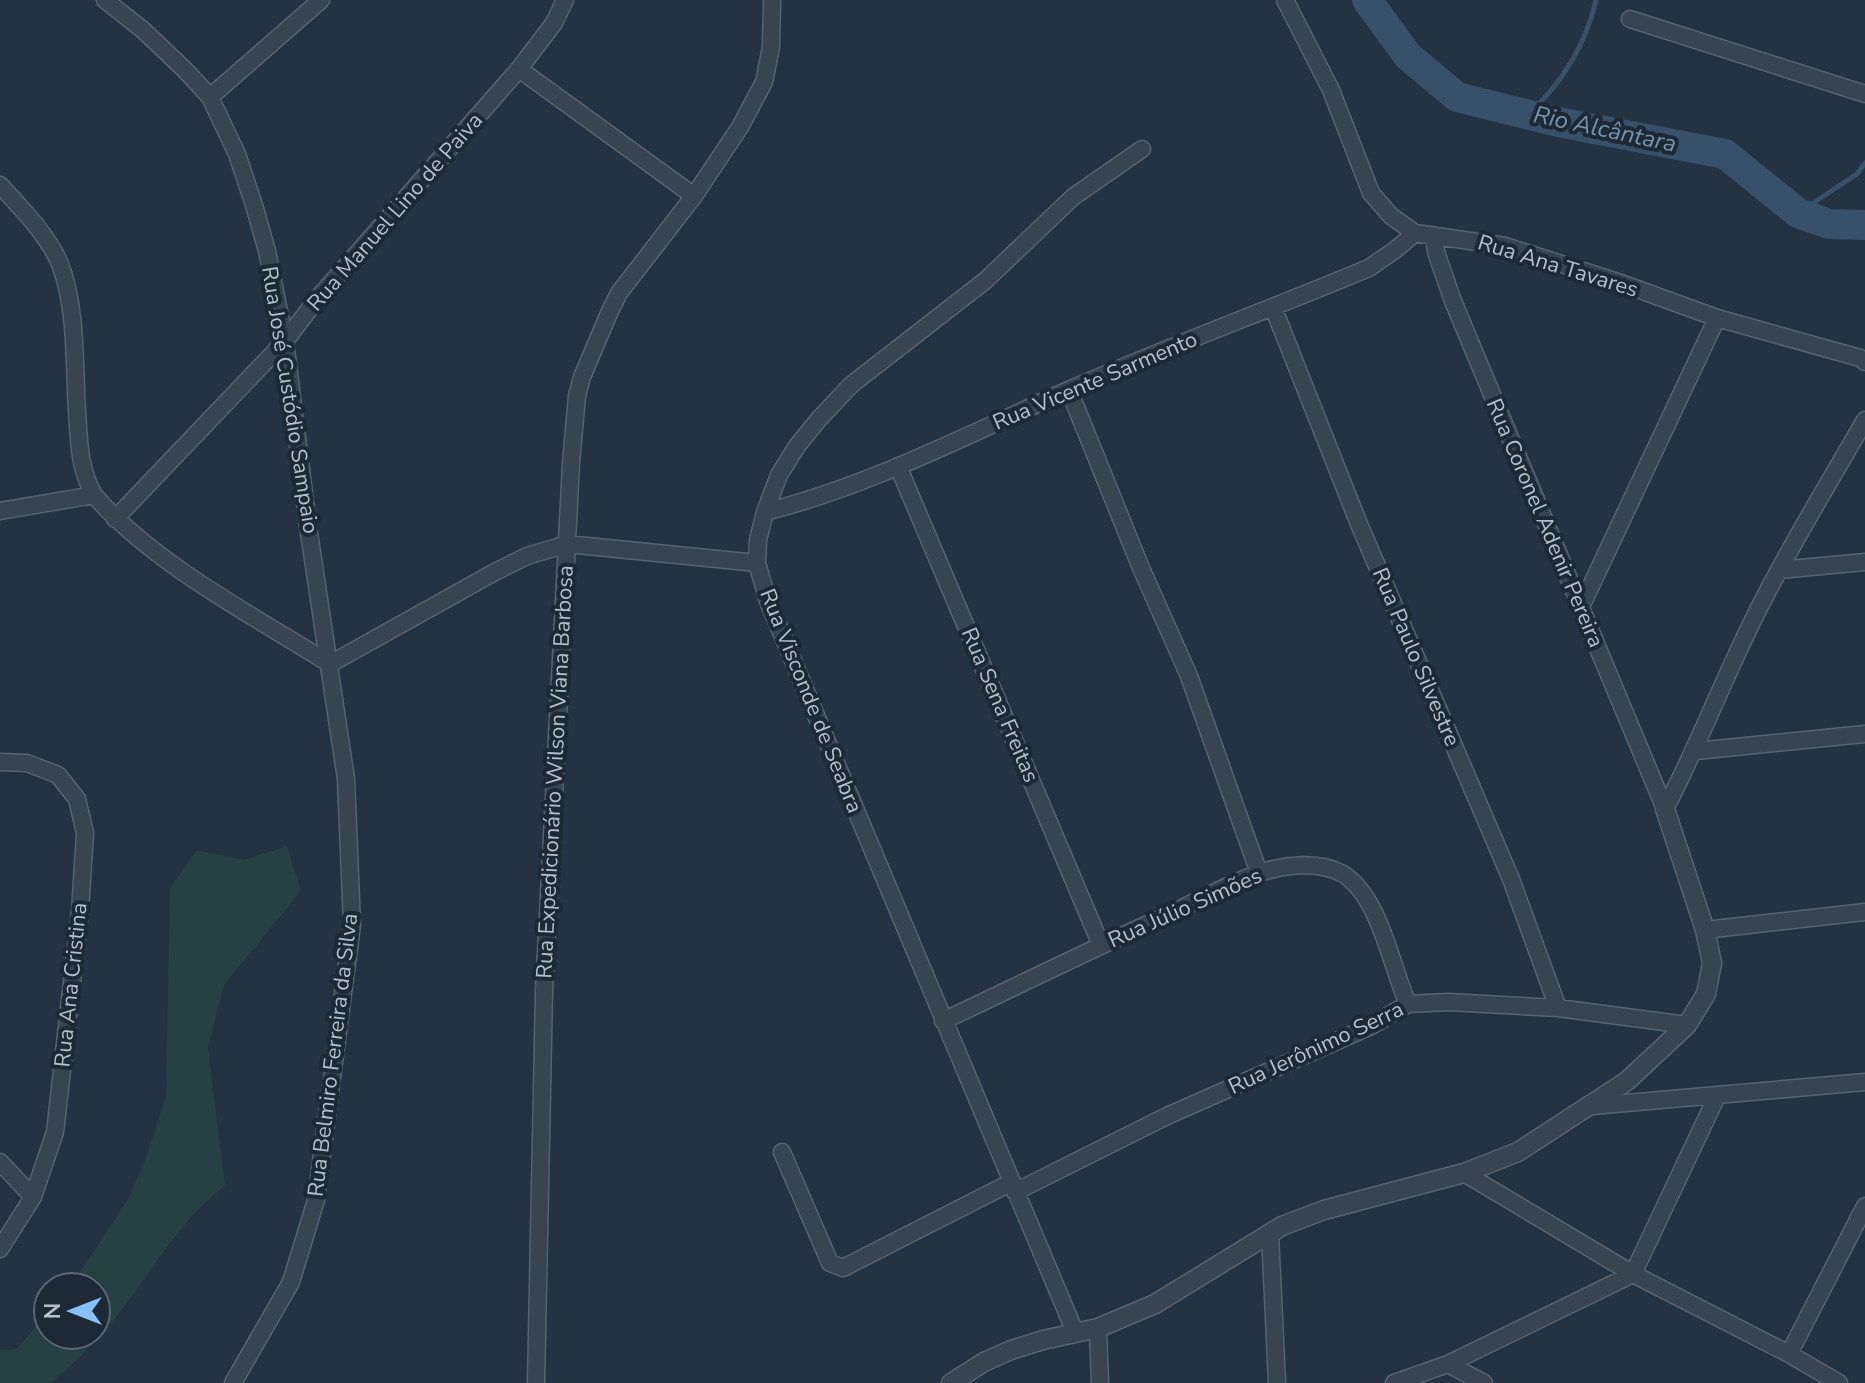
<svg xmlns="http://www.w3.org/2000/svg" width="1865" height="1383" font-family="'Nunito Sans',sans-serif">
	<rect width="100%" height="100%" fill="#233341"/>
	<path fill="#254142" d="M287 846 301 891 224 985 208 1048 225 1186C181 1220 159 1260 127 1303 104 1333 80 1359 51 1383H0V1350L17 1349 48 1312V1335H96V1287H70L128 1199 145 1160 166 1096 170 887 197 850 243 860Z"/>
	<g fill="none" stroke-linecap="round" stroke-linejoin="round">
		<path stroke="#365169" stroke-width="5" d="M1528 114C1562 84 1586 44 1596 0
			M1798 213 1857 174 1865 163"/>
		<path stroke="#365169" stroke-width="30" d="M1367 0 1408 56 1457 97 1558 122 1725 154 1798 213 1829 224 1865 225"/>
		<g stroke="#56626e" stroke-width="19">
			<path id="minor" d="M105 0 143 30 186 71 210 97 237 154 254 205 267 251 285 341 308 526 346 779 352 925 316 1200 291 1282 233 1383
				M1285 0 1331 90 1371 193 1391 216 1415 233 1505 246 1618 282 1717 318 1860 358 1865 362
				M1630 19 1865 94
				M519 69 694 196
				M210 97 321 0
				M0 185C21 208 48 235 60 264 77 309 74 364 77 411 79 441 79 469 94 495
				M1433 235 1437 255 1453 301 1665 809
				M1273 307 1359 524 1511 879 1558 1008
				M1069 390 1141 568 1189 676 1259 873
				M898 466 1101 945
				M0 511 94 495C152 563 254 616 330 664
				M765 512C869 486 967 435 1064 392 1165 348 1268 310 1369 268L1395 250 1415 233
				M115 519 285 341 318 298 519 69 554 23 565 0
				M1779 570 1865 562
				M1580 609 1717 318
				M330 664 493 573 527 556 567 544 757 563
				M1696 751 1865 734
				M0 762 27 763 58 775 77 799 85 833 80 911 55 1132 33 1197 0 1249
				M1665 809C1698 746 1723 680 1755 616 1788 549 1828 485 1865 420
				M1705 930 1865 912
				M943 1021C1019 985 1094 948 1170 914 1199 900 1229 884 1259 873 1284 865 1319 860 1343 874 1380 897 1391 966 1408 1004
				M1592 1106 1865 1082
				M782 1152 830 1263 843 1268 1010 1183
				M0 1162 33 1197
				M1464 1173 1633 1274 1789 1354 1839 1383
				M1015 1192 1167 1116 1371 1026 1408 1004 1448 1002 1558 1008 1687 1025
				M1270 1233 1277 1383
				M1098 1328 1100 1383
				M1075 1332 768 601 757 563 758 540 765 512 779 475 797 446 819 419 851 385 986 280 1073 197 1142 149
				M1789 1354 1865 1206
				M1448 1364 1484 1383
				M536 1383 544 992 571 463 577 396 582 377 610 311 619 293 694 196 740 127 764 82 771 47 772 0
				M1394 1383 1448 1364 1633 1274 1717 1096"/>
		</g>
		<g stroke="#56626e" stroke-width="21">
			<path id="tertiary" d="M951 1383 984 1362 1011 1350 1043 1340 1098 1328 1155 1304 1282 1226 1324 1210 1464 1173 1518 1152 1627 1081 1687 1025 1706 994 1712 963 1705 930 1665 809"/>
		</g>
		<use href="#minor" stroke="#384550" stroke-width="16"/>
		<use href="#tertiary" stroke="#384550" stroke-width="18"/>
	</g>
	<g text-anchor="middle" dominant-baseline="central" stroke-width="8" stroke-linejoin="round" paint-order="stroke">
		<g font-size="22" fill="#b4bfcb" stroke="#1d2a36">
			<text transform="translate(395 212) rotate(-49)">Rua Manuel Lino de Paiva</text>
			<text transform="translate(1558 266) rotate(17)">Rua Ana Tavares</text>
			<text transform="translate(1095 381) rotate(-23)">Rua Vicente Sarmento</text>
			<text transform="translate(290 400) rotate(81)">Rua José Custódio Sampaio</text>
			<text transform="translate(1545 523) rotate(67)">Rua Coronel Adenir Pereira</text>
			<text transform="translate(1416 657) rotate(67)">Rua Paulo Silvestre</text>
			<text transform="translate(811 701) rotate(68)">Rua Visconde de Seabra</text>
			<text transform="translate(1000 705) rotate(67)">Rua Sena Freitas</text>
			<text transform="translate(555 772) rotate(-87)">Rua Expedicionário Wilson Viana Barbosa</text>
			<text transform="translate(1185 908) rotate(-24)">Rua Júlio Simões</text>
			<text transform="translate(71 985) rotate(-84)">Rua Ana Cristina</text>
			<text transform="translate(1316 1048) rotate(-25)">Rua Jerônimo Serra</text>
			<text transform="translate(333 1055) rotate(-83)">Rua Belmiro Ferreira da Silva</text>
		</g>
		<g font-size="24" font-style="italic" fill="#7294b0" stroke="#1d2a36">
			<text transform="translate(1605 129) rotate(12)">Rio Alcântara</text>
		</g>
	</g>
	<g transform="translate(72 1311) rotate(270)"><circle r="38" fill="#1d2a36" stroke="#596672" stroke-width="2"/>
	<path d="M0-6L14 30L0 20L-14 30Z" fill="#86c1fe"/>
	<text y="-12" font-size="22" font-weight="bold" text-anchor="middle" fill="#b4bfcb">N</text>
	</g>
</svg>
